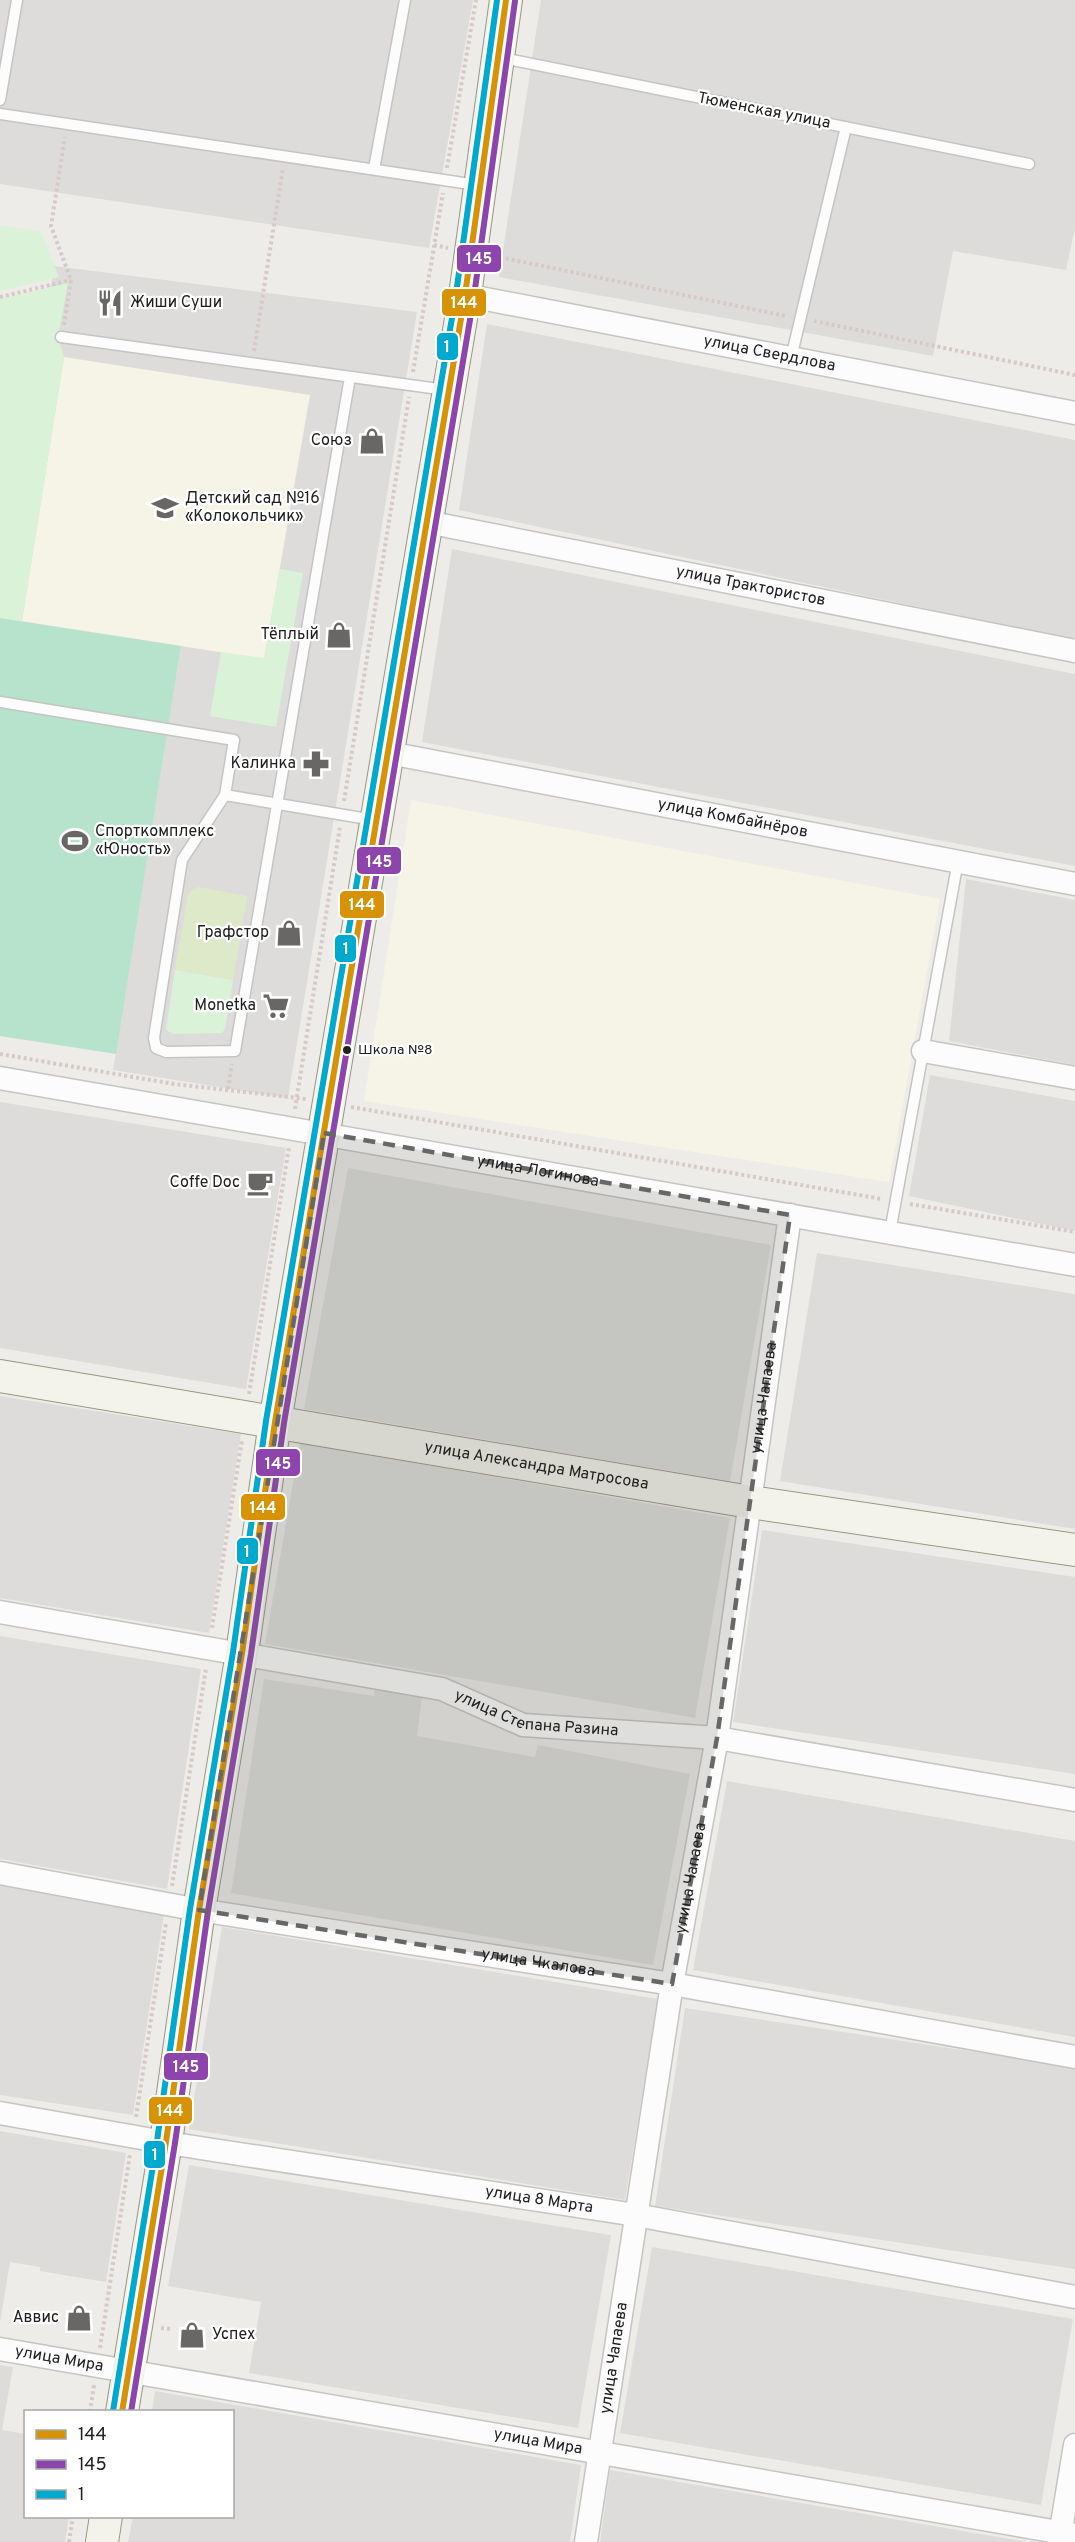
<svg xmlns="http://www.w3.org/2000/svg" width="1075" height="2542" font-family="Overpass,sans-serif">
	<rect width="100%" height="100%" fill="#eeece9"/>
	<path fill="#dddcda" d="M0 0H473L429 248 0 184Z
		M541 0H1075V228L1066 270 953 251 933 356 499 277Z
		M54 266 417 312 288 1098 113 1070 181 646 0 617Z
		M487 324 1075 440V640L459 510Z
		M452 549 1075 674V866L422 742Z
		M966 879 1075 900V1065L949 1041Z
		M930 1075 1075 1101V1231L909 1196Z
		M0 1102 286 1148 246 1389 0 1348Z
		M348 1168 771 1245 730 1481 304 1409Z
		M817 1253 1075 1294V1529L780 1481Z
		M0 1396 241 1434 209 1633 0 1598Z
		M300 1443 730 1518 695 1718 265 1644Z
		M762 1530 1075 1577V1774L733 1722Z
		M0 1636 201 1669 167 1889 0 1859Z
		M264 1679 374 1696 375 1688 422 1696 417 1736 535 1757 538 1745 690 1774 653 1965 231 1893Z
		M727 1781 1075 1841V2037L693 1970Z
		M0 1884 164 1914 133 2115 0 2095Z
		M222 1927 658 1999 625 2200 189 2129Z
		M685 2008 1075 2067V2269L655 2206Z
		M0 2131 126 2153 106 2282 40 2271V2267L10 2262 0 2323Z
		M189 2165 611 2235 578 2428 249 2373 261 2302 168 2286Z
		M652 2247 1073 2319 1041 2505 620 2433Z
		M0 2365 13 2367 2 2430 25 2434 26 2516 69 2517 65 2542H0Z
		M155 2391 581 2465 570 2542H128L133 2517 232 2516V2412L152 2411Z
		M610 2470 1027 2542H600Z"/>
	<path fill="#f6f4e6" d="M64 357 310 395 264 659 22 621Z
		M411 800 940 899 889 1182 364 1101Z"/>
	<path fill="#dee9ca" d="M198 887 247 896 233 980 175 970 188 895 190 891Z"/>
	<path fill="#daf2d7" d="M0 225 41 232 59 277 0 291Z
		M68 283 58 337 64 357 22 621 0 618V299Z
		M280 569 303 573 276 727 210 716 221 652 264 658Z
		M175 970 233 980 225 1029 222 1033 173 1034 166 1030Z"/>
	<path fill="#b7e2cb" d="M0 618 181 646 116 1054 0 1036Z"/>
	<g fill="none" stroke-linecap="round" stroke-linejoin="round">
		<g stroke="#c5c4c3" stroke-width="13">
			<path id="lane" d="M502 58 1029 164
				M0 100 17 0
				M0 114 477 185
				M374 169 405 0
				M61 337 446 390
				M791 358 846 127
				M0 702 234 740 225 795 182 860 154 1038 156 1048 166 1052 235 1051 350 377
				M225 795 374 820
				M890 1232 958 861"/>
		</g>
		<g stroke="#c5c4c3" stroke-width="25">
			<g id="street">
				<path id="s1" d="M465 295 1075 413"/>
				<path id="s2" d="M427 522 1075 651"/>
				<path id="s3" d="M389 753 1075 884"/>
				<path d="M923 1051 1075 1078"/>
				<path id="s4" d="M0 1078 1075 1265"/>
				<path id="s5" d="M0 1612 442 1689 523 1725 717 1738 1075 1800"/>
				<path id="s6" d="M0 1873 199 1910 672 1984 1075 2057"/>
				<path id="s7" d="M0 2113 181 2145 636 2215 1075 2297"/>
				<path id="s8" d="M0 2349 1075 2535"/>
				<path id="s9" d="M586 2542 672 1984 717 1738 790 1215"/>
				<path d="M1059 2542 1075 2445"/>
			</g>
		</g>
		<g stroke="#989782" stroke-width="34">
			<g id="secondary">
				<path id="s10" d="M0 1376 750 1502 1075 1550"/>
				<path d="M122 2412 166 2142 199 1910 242 1653 275 1422 465 295 506 0"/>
				<path d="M102 2542 106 2516"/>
			</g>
		</g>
		<path stroke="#d7c9c8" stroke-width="4" stroke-dasharray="3 3" stroke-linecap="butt" d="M447 168 476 0
			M434 245 448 248
			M494 256 786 316
			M0 297 71 280
			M814 321 1075 375
			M64 325 71 280 51 226 65 137
			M254 351 283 168
			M413 372 443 193
			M344 801 409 397
			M0 1054 174 1084 306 1099
			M228 1089 232 1064
			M351 1107 882 1199
			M295 1109 340 827
			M910 1204 1075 1232
			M249 1394 289 1147
			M212 1628 242 1440
			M172 1886 206 1668
			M136 2117 166 1923
			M161 2328 171 2329
			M100 2348 130 2154
			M90 2412 94 2385
			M69 2542 73 2516"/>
		<use href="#lane" stroke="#fcfcfc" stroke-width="10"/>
		<use href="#street" stroke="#fcfcfc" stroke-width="22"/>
		<use href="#secondary" stroke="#f3f3ec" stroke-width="32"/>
		<g stroke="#fff" stroke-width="10">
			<path id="bus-1" d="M122 2412 166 2142 199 1910 242 1653 275 1422 465 295 506 0"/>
		</g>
		<g stroke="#fff" stroke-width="10">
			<path id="bus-2" d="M131 2412 175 2143 208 1911 251 1654 284 1423 474 296 515 1"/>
		</g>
		<g stroke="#fff" stroke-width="10">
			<path id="bus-3" d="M113 2411 157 2141 190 1909 233 1652 266 1421 456 294 497 0"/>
		</g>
		<use href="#bus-1" stroke="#d79205" stroke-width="6"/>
		<use href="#bus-2" stroke="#8e44ad" stroke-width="6"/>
		<use href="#bus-3" stroke="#00a9ce" stroke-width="6"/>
	</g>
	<path fill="#686766" fill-opacity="0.2" stroke="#686766" stroke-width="4.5" stroke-dasharray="12 8" stroke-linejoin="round" d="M324 1133 790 1215 717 1738 672 1984 199 1910Z"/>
	<defs>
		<g id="restaurant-bare" transform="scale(2.07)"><path d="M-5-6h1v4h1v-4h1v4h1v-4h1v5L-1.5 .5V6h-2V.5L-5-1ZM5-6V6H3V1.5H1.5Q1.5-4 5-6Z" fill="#686766" stroke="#fff" stroke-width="2.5" paint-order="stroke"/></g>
		<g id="shop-bare" transform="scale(2.07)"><path d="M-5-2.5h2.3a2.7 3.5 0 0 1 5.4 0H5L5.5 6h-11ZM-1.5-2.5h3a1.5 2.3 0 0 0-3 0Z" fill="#686766" stroke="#fff" stroke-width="2.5" paint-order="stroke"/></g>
		<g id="school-bare" transform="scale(2.07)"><path d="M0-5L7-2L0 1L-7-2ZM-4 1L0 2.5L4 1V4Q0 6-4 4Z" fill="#686766" stroke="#fff" stroke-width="2.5" paint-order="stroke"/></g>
		<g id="pharmacy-bare" transform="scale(2.07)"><path d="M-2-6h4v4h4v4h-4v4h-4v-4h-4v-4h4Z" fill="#686766" stroke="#fff" stroke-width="2.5" paint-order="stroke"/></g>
		<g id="stadium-bare" transform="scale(2.07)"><path d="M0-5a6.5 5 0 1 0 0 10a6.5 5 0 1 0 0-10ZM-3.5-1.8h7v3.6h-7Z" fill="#686766" stroke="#fff" stroke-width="2.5" paint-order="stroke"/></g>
		<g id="supermarket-bare" transform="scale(2.07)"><path d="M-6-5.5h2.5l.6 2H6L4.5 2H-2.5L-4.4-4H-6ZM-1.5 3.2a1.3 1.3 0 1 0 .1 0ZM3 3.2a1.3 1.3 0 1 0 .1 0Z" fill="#686766" stroke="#fff" stroke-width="2.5" paint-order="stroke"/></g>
		<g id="cafe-bare" transform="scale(2.07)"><path d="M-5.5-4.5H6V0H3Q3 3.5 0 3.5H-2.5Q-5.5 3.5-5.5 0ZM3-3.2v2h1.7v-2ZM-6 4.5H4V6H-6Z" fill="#686766" stroke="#fff" stroke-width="2.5" paint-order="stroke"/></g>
	</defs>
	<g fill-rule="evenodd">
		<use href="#restaurant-bare" x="110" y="303"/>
		<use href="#shop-bare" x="372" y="441"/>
		<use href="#school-bare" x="165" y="508"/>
		<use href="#shop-bare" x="339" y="635"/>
		<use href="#pharmacy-bare" x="316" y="764"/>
		<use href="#stadium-bare" x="75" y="841"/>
		<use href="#shop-bare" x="289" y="933"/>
		<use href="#supermarket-bare" x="276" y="1006"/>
		<use href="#cafe-bare" x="260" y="1183"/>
		<use href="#shop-bare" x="79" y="2318"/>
		<use href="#shop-bare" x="192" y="2335"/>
	</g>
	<circle fill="#202020" stroke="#fff" stroke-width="2" cx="347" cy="1050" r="5"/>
	<g text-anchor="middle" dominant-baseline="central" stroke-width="4.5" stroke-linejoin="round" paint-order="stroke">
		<g font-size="14" fill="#202020" stroke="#fff" text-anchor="start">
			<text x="358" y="1050">Школа №8</text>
		</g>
		<g font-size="16" fill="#202020" stroke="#fff">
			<text transform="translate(764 111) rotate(11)">Тюменская улица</text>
			<text stroke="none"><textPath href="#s1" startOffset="310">улица Свердлова</textPath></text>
			<text stroke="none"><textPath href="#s2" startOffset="330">улица Трактористов</textPath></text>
			<text stroke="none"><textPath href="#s3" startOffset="350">улица Комбайнёров</textPath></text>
			<text stroke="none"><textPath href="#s4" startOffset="546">улица Логинова</textPath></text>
			<text stroke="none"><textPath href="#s9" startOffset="1158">улица Чапаева</textPath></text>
			<text stroke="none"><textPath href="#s10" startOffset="544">улица Александра Матросова</textPath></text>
			<text stroke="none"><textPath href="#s5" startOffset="548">улица Степана Разина</textPath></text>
			<text stroke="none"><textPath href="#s9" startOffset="672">улица Чапаева</textPath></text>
			<text stroke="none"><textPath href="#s6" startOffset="546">улица Чкалова</textPath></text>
			<text stroke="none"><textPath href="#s7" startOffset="546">улица 8 Марта</textPath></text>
			<text stroke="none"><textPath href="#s8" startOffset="60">улица Мира</textPath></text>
			<text stroke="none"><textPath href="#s9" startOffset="186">улица Чапаева</textPath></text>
			<text stroke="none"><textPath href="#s8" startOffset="546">улица Мира</textPath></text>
		</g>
		<g font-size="16" fill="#202020" stroke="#fff" text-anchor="end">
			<text x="130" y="303" text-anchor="start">Жиши Суши</text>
			<text x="352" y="441">Союз</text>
			<text x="185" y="499" text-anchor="start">Детский сад №16<tspan x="185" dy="18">«Колокольчик»</tspan></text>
			<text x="319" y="635">Тёплый</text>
			<text x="296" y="764">Калинка</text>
			<text x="95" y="832" text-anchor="start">Спорткомплекс<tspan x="95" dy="18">«Юность»</tspan></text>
			<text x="269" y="933">Графстор</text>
			<text x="256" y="1006">Monetka</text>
			<text x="240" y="1183">Coffe Doc</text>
			<text x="59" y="2318">Аввис</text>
			<text x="212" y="2335" text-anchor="start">Успех</text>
		</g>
	</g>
	<g stroke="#fff" stroke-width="2">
		<rect x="456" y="244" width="46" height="29" rx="6" fill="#8e44ad"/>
		<rect x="441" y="288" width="46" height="29" rx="6" fill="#d79205"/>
		<rect x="436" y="332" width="23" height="29" rx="6" fill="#00a9ce"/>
		<rect x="356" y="846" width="46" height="29" rx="6" fill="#8e44ad"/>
		<rect x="339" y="890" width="46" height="29" rx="6" fill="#d79205"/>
		<rect x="334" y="934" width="23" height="29" rx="6" fill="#00a9ce"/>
		<rect x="255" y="1448" width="46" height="29" rx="6" fill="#8e44ad"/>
		<rect x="240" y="1493" width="46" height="28" rx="6" fill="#d79205"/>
		<rect x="236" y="1537" width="23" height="28" rx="6" fill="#00a9ce"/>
		<rect x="163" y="2052" width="46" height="29" rx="6" fill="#8e44ad"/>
		<rect x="148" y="2096" width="45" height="29" rx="6" fill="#d79205"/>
		<rect x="143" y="2140" width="23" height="29" rx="6" fill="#00a9ce"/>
	</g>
	<g font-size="16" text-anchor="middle" font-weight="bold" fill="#fff">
		<text x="479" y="264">145</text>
		<text x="464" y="308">144</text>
		<text x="447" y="352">1</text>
		<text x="379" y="867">145</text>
		<text x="362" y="910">144</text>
		<text x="346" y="954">1</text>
		<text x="278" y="1469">145</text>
		<text x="263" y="1513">144</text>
		<text x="247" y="1557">1</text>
		<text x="186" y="2072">145</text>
		<text x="170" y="2116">144</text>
		<text x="155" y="2160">1</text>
	</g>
	<rect x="24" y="2410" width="210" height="108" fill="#ffffff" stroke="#a6a6a6" stroke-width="1.5"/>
	<rect x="36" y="2430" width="30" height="9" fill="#d79205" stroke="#a6a6a6" stroke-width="1.5"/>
	<text x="78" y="2440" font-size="18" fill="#202020">144</text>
	<rect x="36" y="2460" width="30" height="9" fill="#8e44ad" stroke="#a6a6a6" stroke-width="1.5"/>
	<text x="78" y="2470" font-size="18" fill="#202020">145</text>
	<rect x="36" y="2490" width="30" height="9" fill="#00a9ce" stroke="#a6a6a6" stroke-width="1.5"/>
	<text x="78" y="2500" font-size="18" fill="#202020">1</text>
</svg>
